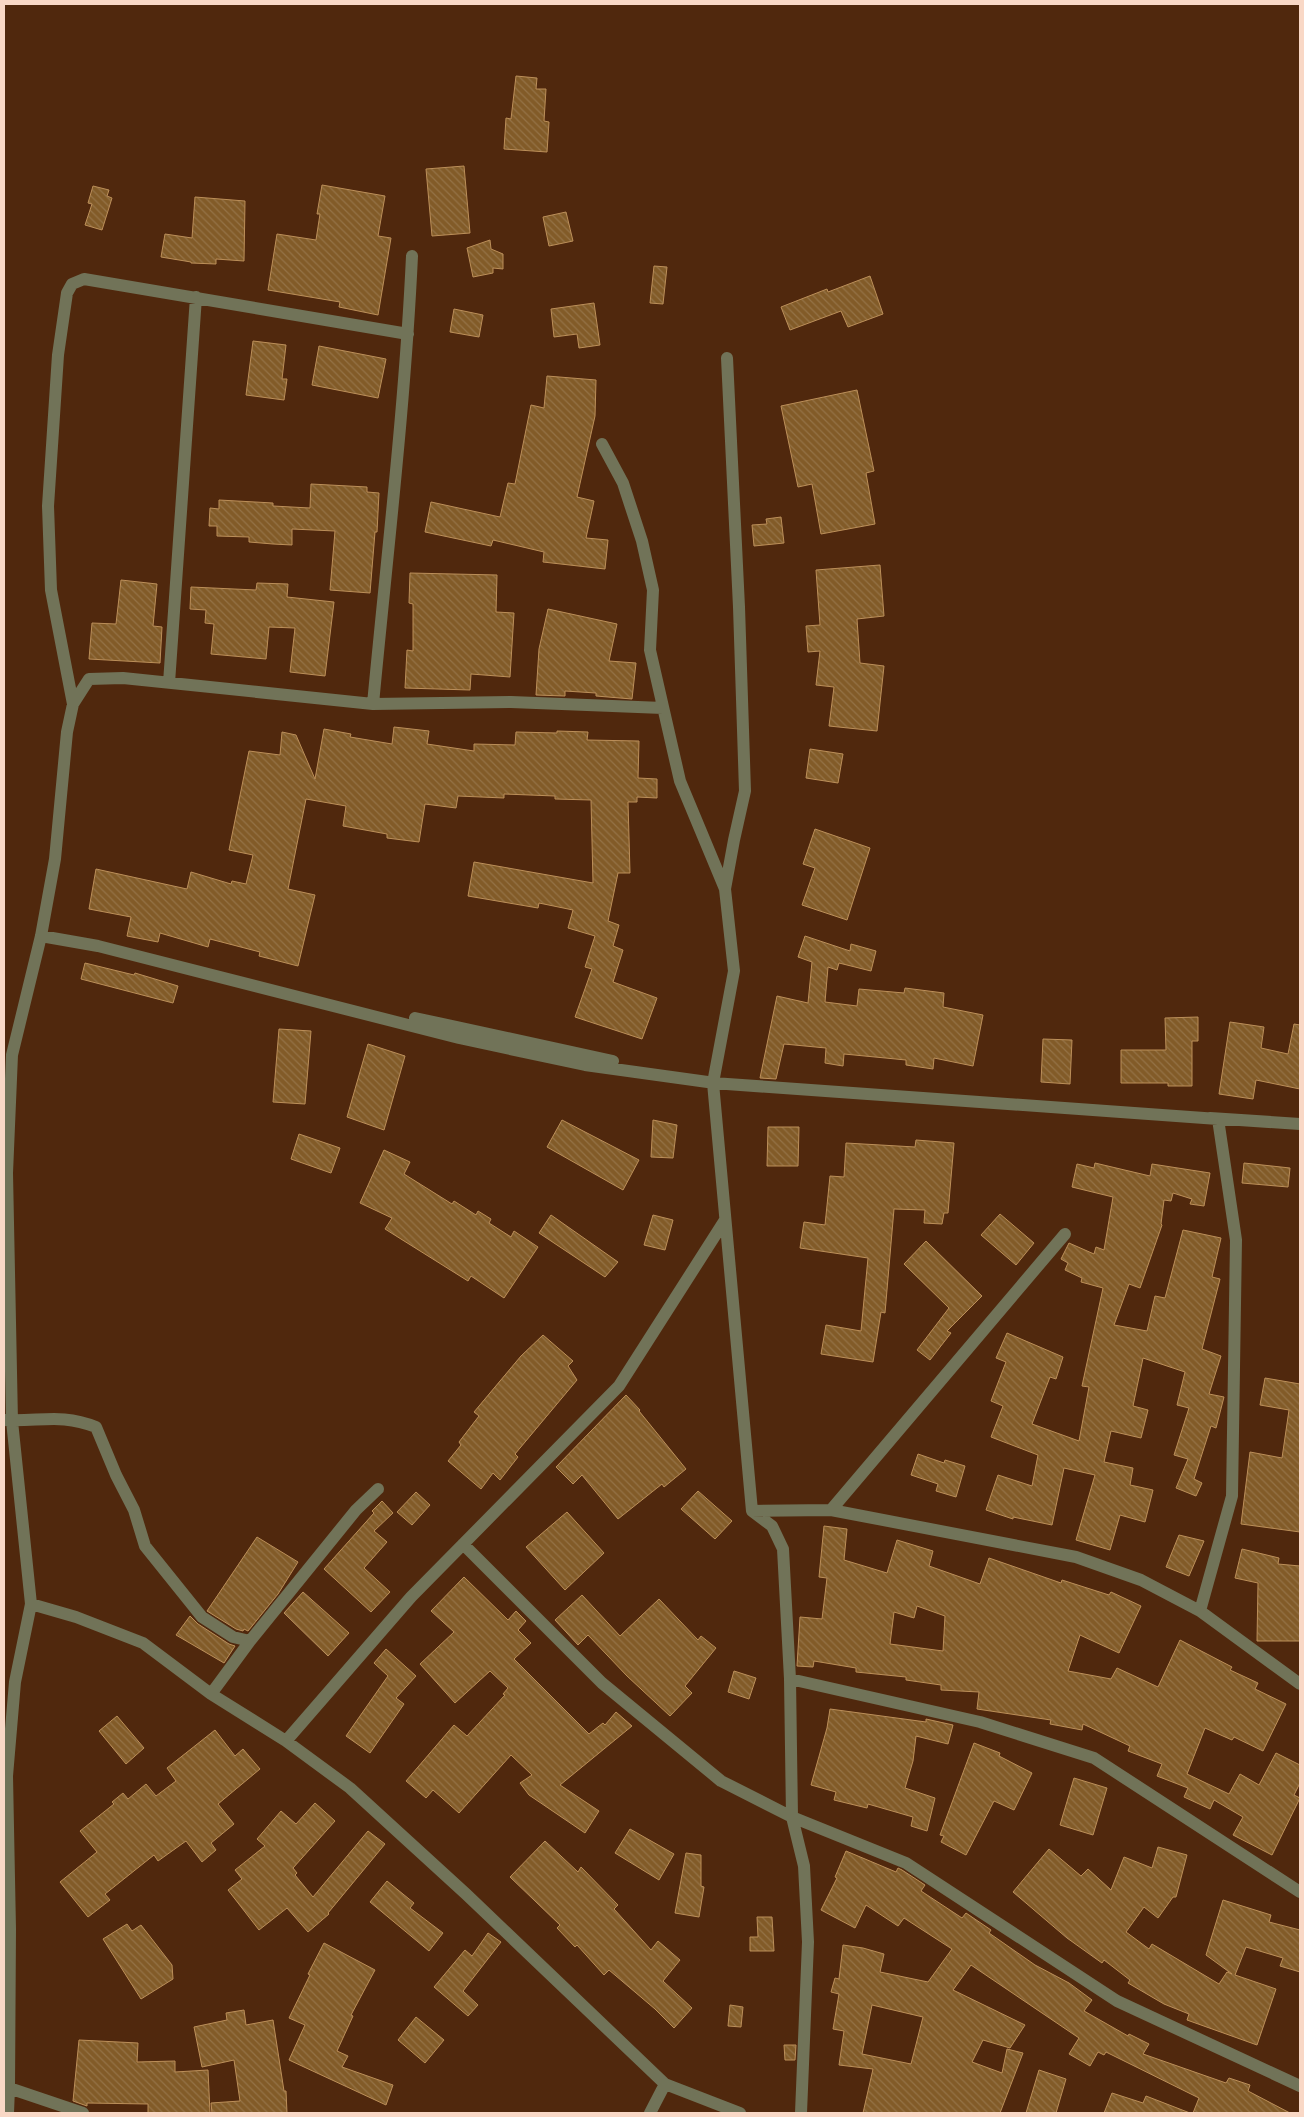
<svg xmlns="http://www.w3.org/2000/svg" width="1304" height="2117" font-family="'Golos Text',sans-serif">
	<defs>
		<pattern id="building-back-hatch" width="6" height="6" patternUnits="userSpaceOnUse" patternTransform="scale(1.25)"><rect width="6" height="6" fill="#825b28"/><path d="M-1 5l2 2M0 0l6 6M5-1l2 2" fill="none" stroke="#947246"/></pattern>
	</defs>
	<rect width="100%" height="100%" fill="#50280d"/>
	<path fill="url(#building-back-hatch)" stroke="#bc8f59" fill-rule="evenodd" d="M516 76 537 78 536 89H546L544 121 549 122 547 152 504 149 506 118 511 119Z
		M464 166 470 233 432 236 426 169Z
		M322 185 385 196 378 236 391 238 378 315 339 307 340 302 268 290 277 234 316 240 320 214H317Z
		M93 186 109 190 107 196 112 198 102 230 85 225 92 204 88 203Z
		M195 197 245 201 244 261 216 259V264L191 263V262L161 257 165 234 192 238Z
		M566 212 573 241 549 246 543 217Z
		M490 240 491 249 503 254V269L493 268V273L473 277 467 248Z
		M654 266 667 267 663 304 650 303Z
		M870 276 883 314 848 327 841 311 790 330 781 307 827 289 828 292Z
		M594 303 600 345 579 348 577 334 554 337 551 309Z
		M454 309 483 315 479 337 450 332Z
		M253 341 286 345 282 379H287L284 400 246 395Z
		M319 346 386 359 378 398 312 385Z
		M547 376 596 380 595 416 577 497 594 501 586 538 608 540 605 569 543 562 544 552 493 540 491 546 425 532 431 502 500 517 508 483 515 484 531 405 544 408Z
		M857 390 874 471 866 473 875 524 821 534 812 484 798 487 781 406Z
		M311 484 367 487V492L379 493 377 532H375L370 593 330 590 335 531 292 529V545L273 544 249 542V537L217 536V526H209L210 508 219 509V500L273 503V506L310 508Z
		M781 517 784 543 754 546 752 525 767 524 766 519Z
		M880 565 884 616 857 619 860 663 884 666 877 731 829 726 834 687 816 685 820 651 808 652 806 626 820 625 816 570Z
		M410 573 497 575 496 612 514 613 510 677 471 674 470 690 405 688 407 650 413 651V604L409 603Z
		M121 580 157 584 153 626 162 627 160 663 89 659 92 623 116 624Z
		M257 583 288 584 287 597 334 602 325 676 290 672 295 628 269 627 266 659 211 654 214 624 205 623 206 610 190 609 191 587 256 590Z
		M548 609 617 624 609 661 636 663 632 699 596 696V693L565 691V696L536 695 539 649Z
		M394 727 429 731 427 744 474 751V744L515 745 516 732 557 733V731L588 732 587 740 639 741 638 778 657 779V798L637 797V802H628L630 873H618L608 921 619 925 613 946 623 950 613 982 657 998 642 1039 575 1017 592 969 585 967 595 936 568 928 573 910 539 903 538 908 468 896 474 862 593 883 591 800 555 799V796L504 794V798L458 796 456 808 425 804 419 842 387 838V834L343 826 346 806 306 799 288 889 315 895 298 966 259 956 260 952 210 939 208 947 160 933 158 942 127 936 131 917 89 909 96 869 187 889 191 872 231 884 232 881 246 884 253 855 229 850 249 751 280 755 282 732 296 735 315 779 324 729 351 734 350 737 392 744Z
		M810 749 843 754 838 783 806 778Z
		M815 829 870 848 847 920 802 905 815 868 803 864Z
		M805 936 850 951 851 944 876 951 871 971 839 963 837 970 828 967 825 1002 857 1006 859 989 904 993 905 988 944 993 943 1007 983 1015 973 1066 934 1058 933 1069 906 1065V1060L844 1054 843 1066 825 1063 826 1048 784 1044 776 1079 760 1078 777 996 808 1003 812 962 798 957Z
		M85 963 134 975 135 973 178 986 173 1003 81 979Z
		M1198 1017V1041H1192V1086H1168V1083H1121V1050H1166L1165 1018Z
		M1230 1022 1264 1027 1261 1048 1288 1054 1294 1024 1300 1025V1089L1256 1080 1253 1099 1219 1094Z
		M279 1029 311 1031 305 1104 273 1102Z
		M1043 1039 1072 1040 1070 1084 1041 1082Z
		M368 1044 405 1056 384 1130 347 1117Z
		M562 1120 639 1160 623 1190 547 1147Z
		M653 1120 677 1125 673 1158 651 1157Z
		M768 1127H799L798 1166H767Z
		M299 1134 340 1148 331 1173 291 1159Z
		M916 1140 954 1143 948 1213H944L942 1224 924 1223 925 1210 894 1209 885 1313 881 1312 873 1362 821 1354 826 1325 861 1331 868 1258 800 1248 804 1222 825 1225 830 1176 844 1177 846 1143 915 1147Z
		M384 1150 410 1162 404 1174 452 1204 454 1201 476 1215 478 1211 491 1219 489 1223 511 1237 514 1231 538 1247 504 1298 471 1276 468 1281 385 1229 392 1218 360 1203Z
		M1095 1163 1150 1176 1152 1164 1210 1173 1204 1206 1190 1204 1192 1199 1173 1193 1171 1201 1164 1200 1161 1224 1162 1225 1140 1288 1129 1284 1114 1325 1147 1331 1155 1296 1165 1298 1183 1230 1221 1238 1212 1277 1220 1279 1202 1349 1221 1356 1209 1394 1224 1397 1216 1428 1211 1426 1194 1479 1202 1483 1196 1496 1176 1488 1188 1459 1174 1455 1189 1408 1177 1405 1185 1372 1143 1358 1133 1406 1148 1410 1141 1438 1111 1431 1104 1462 1133 1468 1130 1485 1153 1490 1145 1522 1120 1515 1110 1550 1076 1540 1095 1475 1064 1468 1052 1525 1013 1517V1519L986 1510 998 1475 1032 1486 1038 1455 991 1437 1003 1406 991 1401 1006 1362 996 1358 1007 1333 1063 1357 1056 1379 1050 1377 1032 1424 1079 1441 1089 1387 1082 1386 1103 1288 1081 1282 1082 1278 1065 1270 1068 1263 1061 1259 1069 1243 1094 1254 1096 1247 1104 1250 1113 1197 1072 1187 1077 1164 1094 1168Z
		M1244 1163 1290 1168 1288 1187 1242 1183Z
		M1000 1214 1034 1243 1016 1265 981 1235Z
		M551 1215 618 1262 605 1277 539 1233Z
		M653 1215 673 1220 665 1250 644 1245Z
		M926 1241 982 1296 947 1331 951 1333 930 1360 917 1350 949 1308 904 1264Z
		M543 1335 573 1361 568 1366 577 1380 515 1454 518 1457 500 1480 493 1473 481 1489 448 1461 461 1445 459 1442 479 1416 474 1412 521 1356Z
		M1265 1378 1300 1384V1532L1241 1524 1250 1452 1282 1458 1289 1410 1260 1405Z
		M626 1395 640 1410 639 1411 686 1469 664 1487 662 1484 618 1519 582 1475 573 1484 556 1467Z
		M918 1454 944 1463 945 1460 965 1466 956 1497 936 1491 938 1484 911 1475Z
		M698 1491 732 1521 715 1539 681 1509Z
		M416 1492 430 1505 412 1525 397 1512Z
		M382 1501 393 1513 374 1531 387 1542 364 1568 390 1592 371 1612 324 1569 374 1513 372 1511Z
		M567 1512 604 1553 565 1590 526 1547Z
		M824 1526 847 1529 844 1560 887 1573 897 1540 933 1551 929 1566 980 1584 989 1558 1061 1583 1062 1580 1109 1595 1111 1592 1141 1606 1119 1653 1080 1635 1068 1671 1111 1679 1117 1668 1158 1687 1180 1640 1232 1667 1230 1670 1258 1683 1255 1689 1286 1704 1263 1751 1234 1737 1232 1740 1205 1728 1187 1774 1229 1794 1240 1774 1259 1785 1276 1753 1300 1765V1783L1294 1795 1300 1798 1272 1855 1233 1835 1243 1817 1214 1800 1210 1809 1184 1797 1188 1788 1157 1776 1162 1764 1128 1751 1130 1746 1083 1724 1082 1730 1050 1724 1051 1720 977 1709 979 1692 941 1690V1685L906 1680V1677L856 1672V1668L814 1661 813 1667 797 1666 800 1617 822 1619 827 1578 819 1577ZM917 1606 945 1616 943 1651 890 1644 894 1612 914 1618Z
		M1179 1535 1204 1541 1189 1576 1166 1567Z
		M257 1537 298 1562 278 1594 248 1631 244 1629 243 1631 236 1629 207 1611Z
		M1242 1549 1279 1558 1278 1564 1300 1566V1641H1257L1258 1583 1235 1578Z
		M464 1577 508 1620 516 1611 526 1621 518 1630 531 1643 514 1659 589 1734 603 1723 605 1725 616 1712 632 1726 560 1785 599 1811 585 1833 529 1795 520 1783 532 1775 511 1755 459 1813 433 1790 426 1798 406 1781 454 1725 467 1736 505 1695 503 1694 508 1688 490 1671 455 1703 420 1664 454 1632 431 1611Z
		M303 1592 349 1633 328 1656 284 1613Z
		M582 1595 620 1636 659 1599 698 1640 701 1636 716 1648 685 1686 692 1693 670 1716 627 1676 588 1635 578 1645 555 1620Z
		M190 1616 198 1624 229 1644 235 1646 224 1663 176 1635Z
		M386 1649 416 1676 396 1698 404 1704 370 1753 346 1736 388 1676 374 1663Z
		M734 1671 756 1678 749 1699 728 1692Z
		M830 1709 926 1722V1719L953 1725 948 1744 916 1736 913 1761 905 1788 935 1798 927 1831 911 1826 913 1817 868 1804 867 1808 834 1800 836 1792 811 1785 827 1728Z
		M117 1716 144 1748 126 1764 99 1731Z
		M215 1730 235 1756 243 1749 260 1769 218 1804 234 1824 211 1843 216 1850 202 1862 186 1841 158 1861 154 1855 105 1894 110 1900 88 1917 60 1882 97 1852 80 1831 114 1804 112 1802 123 1793 128 1799 146 1784 156 1796 176 1781 167 1768Z
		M974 1743 1000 1753 999 1756 1032 1773 1014 1810 994 1801 966 1855 941 1842 944 1836 940 1835Z
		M1074 1778 1107 1788 1093 1835 1060 1825Z
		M315 1803 335 1821 293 1868 297 1873 295 1875 313 1897 368 1831 385 1844 328 1913 329 1914 308 1932 287 1908 259 1930 228 1890 242 1879 235 1870 265 1846 257 1839 281 1811 296 1824Z
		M630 1829 674 1854 659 1880 615 1853Z
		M545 1841 578 1872 581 1867 618 1905 614 1909 651 1950 658 1941 680 1960 663 1981 692 2008 674 2028 655 2009 609 1970 604 1975 577 1945 575 1947 557 1928 560 1925 510 1877Z
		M1158 1847 1187 1855 1176 1897H1173L1158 1918 1144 1907 1126 1932 1149 1949 1152 1944 1219 1984 1227 1972 1232 1974 1206 1955 1223 1900 1271 1915 1269 1922 1300 1930V1972L1280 1966 1283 1958 1246 1947 1235 1975 1276 1989 1257 2045 1187 2020 1189 2014 1164 2004 1128 1983 1130 1980 1104 1960 1102 1963 1067 1938 1013 1892 1049 1849 1081 1876 1088 1869 1111 1890 1124 1857 1152 1868Z
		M846 1851 896 1872 898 1868 902 1870 925 1885 921 1891 962 1918 966 1913 991 1930 989 1933 1035 1965 1069 1983 1092 2000 1084 2011 1128 2036 1129 2034 1149 2044 1143 2054 1226 2083 1229 2078 1250 2085 1248 2091 1290 2113H1193L1199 2098 1106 2052 1104 2055 1098 2052 1090 2066 1069 2054 1079 2038 971 1965 953 1990 1025 2025 1010 2048 983 2040 972 2062 1002 2073 1007 2049 1023 2053 1000 2113H863L873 2069 839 2065 844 2031 833 2029 839 1994 831 1992 835 1978 839 1979 843 1945 863 1948 884 1954 880 1972 928 1982 952 1949 904 1918 898 1926 866 1905 855 1928 821 1910 837 1878 835 1877ZM872 2005 923 2017 911 2064 862 2054Z
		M686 1853 701 1855V1886L704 1887 699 1917 675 1913Z
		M387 1881 414 1903 410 1908 443 1933 429 1951 370 1902Z
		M757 1917H772L774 1951H750V1937H758Z
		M127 1924 132 1931 141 1925 172 1965 173 1979 141 1999 103 1939Z
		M488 1933 501 1942 463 1991 478 2005 468 2016 434 1987 465 1950 472 1956Z
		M324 1943 375 1970 351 2015 353 2016 337 2051 348 2056 342 2067 393 2085 386 2105 289 2060 305 2025 289 2018 310 1975 308 1974Z
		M730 2005 743 2007 741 2027 728 2026Z
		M244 2010 246 2025 273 2020 284 2091H286L287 2113H212L211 2103 240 2101 234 2060 202 2067 194 2027 227 2020 226 2013Z
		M416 2017 444 2040 425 2063 398 2040Z
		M79 2040 138 2043 137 2062 175 2061V2072L208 2070 210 2113H148V2104L87 2103V2106L73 2101Z
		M784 2045H796L795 2060H785Z
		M1039 2070 1066 2079 1056 2113H1026Z
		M1112 2093 1143 2103 1146 2096 1190 2113H1104Z"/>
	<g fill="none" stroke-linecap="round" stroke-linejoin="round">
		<path stroke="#717358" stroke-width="12" d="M602 444 623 483 642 541 653 590 650 650 680 781 725 889
			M169 683 196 297
			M73 704 51 590 48 506 58 355 67 293 72 284 84 279 408 334
			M373 704C387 555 405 406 412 256
			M41 936 98 946 459 1038 585 1065 722 1084
			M415 1018 613 1061
			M713 1083 734 971 725 889 734 840 745 791 739 607 727 358
			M1210 1118 1300 1124
			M4 1420C40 1422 61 1413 96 1427L116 1475 134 1510 145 1546 202 1617 233 1637 250 1641 211 1694
			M831 1510 1065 1234
			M752 1511 831 1510 1076 1557 1141 1580 1200 1611 1300 1684
			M463 1544 602 1683 721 1781 792 1817 906 1863 1117 2001 1300 2086
			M31 1604 76 1617 143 1643 211 1694 286 1741 350 1788 466 1894 665 2084 740 2113
			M250 1641 356 1510 378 1489
			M790 1679 980 1722 1094 1758 1300 1892
			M286 1741 411 1597 619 1386 725 1220
			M9 2088 83 2113
			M8 2113 9 2088 10 1929 7 1776 15 1682 31 1604 12 1421 7 1173 12 1055 41 936 55 859 67 732 73 704 89 679 123 678 373 704 511 702 663 708
			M650 2113 665 2084
			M801 2113 808 1942 804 1866 792 1817 790 1679 783 1549 772 1526 752 1511 713 1083 1218 1119 1236 1240 1232 1496 1200 1611"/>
	</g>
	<rect width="1304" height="2117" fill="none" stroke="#f9d8c6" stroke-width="10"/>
</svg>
